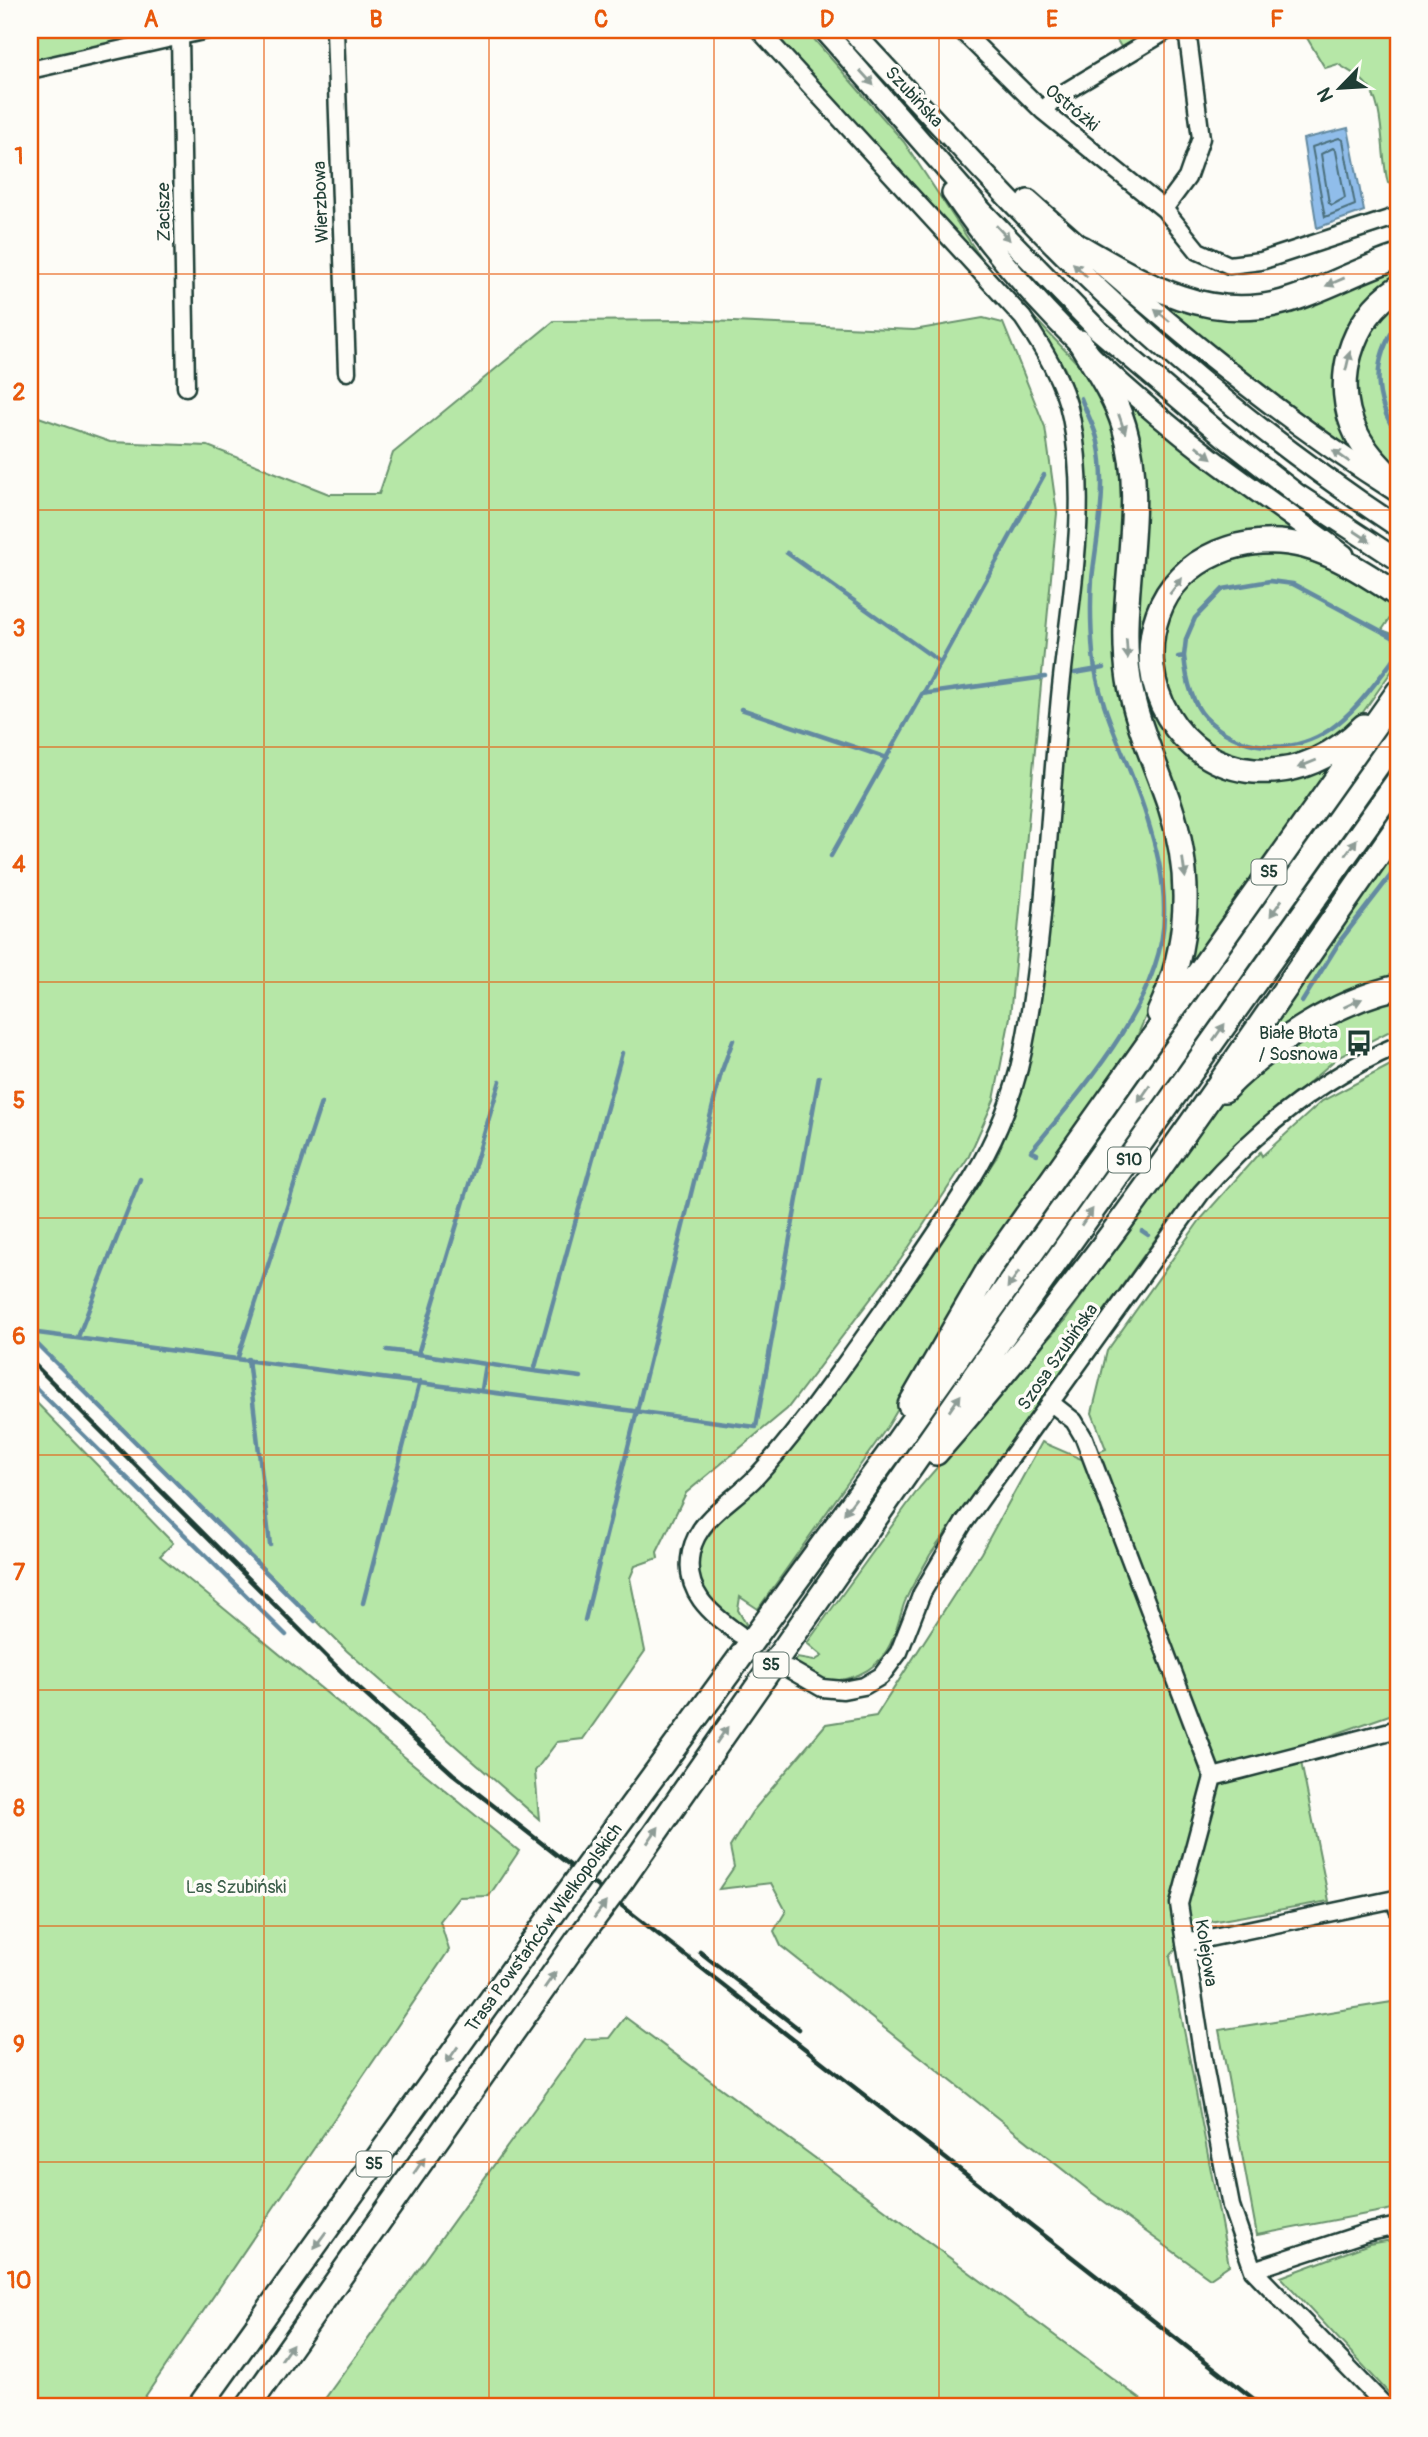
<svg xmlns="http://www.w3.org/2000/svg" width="1428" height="2437" font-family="Pangolin,sans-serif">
	<rect width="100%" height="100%" fill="#fdfcf7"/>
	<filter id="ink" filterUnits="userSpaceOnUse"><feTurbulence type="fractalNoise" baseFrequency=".0143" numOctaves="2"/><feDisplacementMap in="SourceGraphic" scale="14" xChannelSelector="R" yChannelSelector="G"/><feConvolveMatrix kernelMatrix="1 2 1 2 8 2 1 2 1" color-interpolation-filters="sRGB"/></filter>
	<g filter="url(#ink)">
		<path fill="#b6e7a7" stroke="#6a926e" stroke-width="2" d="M30 30H203L30 66Z
			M772 30H806L904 142 988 269 1078 364 1096 390H1099L1110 413 1125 484 1118 644 1172 862 1175 897 1168 964 1136 1039 1014 1212 888 1426 758 1609 740 1597 738 1610 746 1624 743 1628 707 1596 699 1575 698 1558 703 1543 720 1521 762 1483 797 1441 952 1224 996 1158 1018 1104 1032 1048 1045 956 1067 691 1088 492 1079 406 1065 369 1046 337Z
			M1111 30H1150L1121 47Z
			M1293 30H1393L1398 34V187L1388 183C1380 156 1386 102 1365 83 1358 75 1347 70 1338 64L1325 68 1307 38Z
			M1398 265V277L1353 323 1361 458 1319 431 1159 303 1205 316 1245 317Z
			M1398 298V476C1358 433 1340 385 1369 329 1375 318 1389 307 1398 298Z
			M983 318 1003 323 1045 427 1057 513 1010 1017 994 1100 969 1156 901 1259 787 1409 686 1493 657 1552 658 1558 635 1566 630 1578 645 1651 583 1739 557 1742 535 1771 539 1819 347 1651 30 1337V414L110 442 208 446 329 494H379L393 453 554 321 689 320 914 330Z
			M1117 383 1307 540 1183 567 1145 687 1221 774 1343 753 1180 981 1189 942 1137 685Z
			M1274 551C1327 563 1353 578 1397 608L1382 630 1398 636V662L1361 715 1351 727 1314 752 1277 763 1237 760 1202 743 1166 696 1160 638 1174 601 1200 572 1235 554Z
			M1398 840V981L1244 1060Z
			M1398 997V1027L1337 1058 1208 1171 1154 1241 930 1555C922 1571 910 1587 904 1604 899 1619 896 1636 887 1650 874 1672 847 1684 821 1679 812 1677 802 1666 794 1661L797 1658 814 1661 822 1656 807 1643 920 1487 1065 1320 1201 1125 1238 1086 1280 1051 1341 1016Z
			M1398 1061V1712L1298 1747 1329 1901 1193 1925 1170 1957 1229 2265 1210 2278 1091 2192 781 1946 774 1931 786 1911 771 1883 719 1889 734 1867 730 1847 752 1812 826 1724 876 1716 981 1553 1042 1442 1081 1459 1106 1449 1092 1413 1107 1351 1200 1220 1260 1152 1262 1156 1322 1101Z
			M30 1396 173 1543 160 1556 519 1851 489 1896 459 1897 440 1921 449 1950 138 2407H30Z
			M1398 2001V2208L1257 2235 1219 2030Z
			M625 2017 1151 2407H319L585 2039 609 2038Z
			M1398 2239V2403L1281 2277 1369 2244Z"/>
		<path fill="#90bdea" stroke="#638aa1" stroke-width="2" d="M1348 128 1364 211 1317 228 1303 139Z"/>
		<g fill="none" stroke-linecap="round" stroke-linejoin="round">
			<path stroke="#4c707d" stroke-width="2" d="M1339 138 1343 140 1355 205 1325 217 1312 147Z
				M1333 148 1336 151 1345 198 1332 205 1329 203 1321 154Z"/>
			<path stroke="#638aa1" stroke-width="4.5" d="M1398 323C1371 360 1373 399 1398 436
				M787 553 940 662
				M1184 656C1186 676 1191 702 1205 717 1238 751 1290 756 1329 730 1357 711 1377 680 1398 654
				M1178 657 1184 656 1186 639 1195 618 1223 589 1270 581 1293 584 1398 640
				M1075 673 1104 668
				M923 694 1044 475
				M741 709 887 758
				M831 856 922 694 1045 677
				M1302 1002 1340 941 1398 866
				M1037 1154 1031 1151C1083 1089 1164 998 1164 914 1165 880 1156 847 1146 815 1130 762 1098 709 1093 654 1091 630 1090 604 1092 579 1097 534 1108 488 1098 442 1095 427 1086 412 1081 398
				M1142 1231 1148 1235
				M30 1332 756 1427 819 1077
				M30 1337 315 1621
				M78 1337 140 1179
				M387 1350 418 1354
				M238 1357 321 1103
				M248 1359 270 1545
				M486 1364 534 1371 622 1053
				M534 1371 581 1377
				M30 1382 286 1635
				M482 1389 486 1364 418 1354 500 1081
				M363 1603 420 1381
				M585 1620 721 1073 733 1040"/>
			<path stroke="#d1d6d0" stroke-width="16" stroke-dasharray="16 8" stroke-linecap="butt" d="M742 1636 784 1666"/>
			<g stroke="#1f3d34" stroke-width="21">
				<path id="minor" d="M335 30 347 372
					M961 30 1043 111 1164 209 1187 178 1201 138 1187 30
					M180 36 186 387
					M30 70 207 30
					M1043 111 1055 98 1168 30
					M1164 209 1198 251 1229 265 1261 261 1398 216
					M1050 1402 1074 1421 1084 1438 1213 1777 1179 1904 1205 2071 1231 2206 1253 2270 1386 2407
					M739 1634C710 1613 683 1592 691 1552 699 1516 734 1501 757 1476 795 1435 827 1389 860 1343 898 1290 936 1235 971 1180 995 1141 1014 1095 1023 1051 1045 940 1048 821 1059 708 1067 612 1091 513 1071 417 1064 381 1043 348 1023 318L759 30
					M789 1669 822 1688 843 1690 864 1686 881 1676 899 1652 922 1593 963 1524 1201 1193C1256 1130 1321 1078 1398 1045
					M1213 1777 1398 1729
					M1185 1943 1395 1899 1398 1910
					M1253 2270 1365 2233 1398 2226"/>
			</g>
			<g stroke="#1f3d34" stroke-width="24">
				<path id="major" d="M824 30 983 212 1098 330 1224 437 1297 494 1398 560
					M851 30C926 110 999 192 1077 268 1174 362 1286 453 1398 527
					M952 193C1021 294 1113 383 1211 458 1255 491 1300 522 1344 555
					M1028 200C1145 304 1264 408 1396 491"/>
			</g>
			<g stroke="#1f3d34" stroke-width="28">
				<path id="highway" d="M1082 248C1144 284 1208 323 1283 302 1323 291 1359 269 1398 257
					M1398 288C1350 319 1331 383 1357 435 1367 455 1384 470 1398 485
					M1080 342C1096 369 1115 396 1124 426 1149 509 1116 596 1129 680 1136 724 1156 764 1170 806 1193 875 1190 947 1159 1013
					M1364 726C1334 756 1297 774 1254 771 1179 765 1133 684 1158 614 1178 556 1248 531 1304 546 1338 555 1369 576 1398 595
					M1224 1090C1269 1045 1335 1001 1398 987
					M910 1405 990 1267 1398 692
					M936 1453C1107 1259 1250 1037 1398 826
					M594 1857 891 1451 1398 736
					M623 1879 976 1374 1398 781
					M199 2407 549 1919
					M248 2407 577 1941"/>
			</g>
			<use href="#minor" stroke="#fdfcf7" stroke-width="16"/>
			<use href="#major" stroke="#fdfcf7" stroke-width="19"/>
			<use href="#highway" stroke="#fdfcf7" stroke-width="23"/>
			<path stroke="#1f3d34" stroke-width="4.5" d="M30 1360 354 1684 453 1774 1264 2407
				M700 1952 799 2029"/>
			<g stroke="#1f3d34" stroke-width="28" stroke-linecap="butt">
				<path id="highway-bridge" d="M549 1919 594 1857
					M577 1941 623 1879"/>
			</g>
			<use href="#highway-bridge" stroke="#fdfcf7" stroke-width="23"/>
		</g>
		<defs><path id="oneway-solid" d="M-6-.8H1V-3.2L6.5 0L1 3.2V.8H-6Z" transform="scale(1.75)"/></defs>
		<g fill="#8e9c96">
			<use href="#oneway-solid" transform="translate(867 78) rotate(48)"/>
			<use href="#oneway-solid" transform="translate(1003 233) rotate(47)"/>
			<use href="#oneway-solid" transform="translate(1080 270) rotate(-136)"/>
			<use href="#oneway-solid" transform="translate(1335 282) rotate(157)"/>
			<use href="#oneway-solid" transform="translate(1162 315) rotate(-140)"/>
			<use href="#oneway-solid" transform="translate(1348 361) rotate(-77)"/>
			<use href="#oneway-solid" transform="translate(1122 424) rotate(71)"/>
			<use href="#oneway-solid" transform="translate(1204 452) rotate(39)"/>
			<use href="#oneway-solid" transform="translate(1341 456) rotate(-145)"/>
			<use href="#oneway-solid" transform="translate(1362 536) rotate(33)"/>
			<use href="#oneway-solid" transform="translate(1176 586) rotate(-52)"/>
			<use href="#oneway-solid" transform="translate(1127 649) rotate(86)"/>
			<use href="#oneway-solid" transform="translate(1307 764) rotate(158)"/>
			<use href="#oneway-solid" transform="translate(1351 847) rotate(-54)"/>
			<use href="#oneway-solid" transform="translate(1184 868) rotate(82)"/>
			<use href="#oneway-solid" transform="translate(1276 908) rotate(125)"/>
			<use href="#oneway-solid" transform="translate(1353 1003) rotate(-25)"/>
			<use href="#oneway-solid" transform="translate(1219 1032) rotate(-55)"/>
			<use href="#oneway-solid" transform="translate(1144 1094) rotate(125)"/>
			<use href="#oneway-solid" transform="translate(1087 1217) rotate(-55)"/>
			<use href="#oneway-solid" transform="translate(1013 1280) rotate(125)"/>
			<use href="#oneway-solid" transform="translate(955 1403) rotate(-55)"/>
			<use href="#oneway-solid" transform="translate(850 1506) rotate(127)"/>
			<use href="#oneway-solid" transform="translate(722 1735) rotate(-55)"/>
			<use href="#oneway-solid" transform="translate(653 1835) rotate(-55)"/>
			<use href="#oneway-solid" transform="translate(600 1910) rotate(-53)"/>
			<use href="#oneway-solid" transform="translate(550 1980) rotate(-55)"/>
			<use href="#oneway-solid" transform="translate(452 2055) rotate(125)"/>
			<use href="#oneway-solid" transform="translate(419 2166) rotate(-55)"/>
			<use href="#oneway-solid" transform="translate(320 2240) rotate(126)"/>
			<use href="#oneway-solid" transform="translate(287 2352) rotate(-55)"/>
		</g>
	</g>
	<path fill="none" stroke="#e8590c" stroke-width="2" stroke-opacity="0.55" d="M264 30V2407M489 30V2407M714 30V2407M939 30V2407M1164 30V2407M30 274H1398M30 510H1398M30 747H1398M30 982H1398M30 1218H1398M30 1455H1398M30 1690H1398M30 1926H1398M30 2162H1398"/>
	<defs>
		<g id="bus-bare" transform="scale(2.1)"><path d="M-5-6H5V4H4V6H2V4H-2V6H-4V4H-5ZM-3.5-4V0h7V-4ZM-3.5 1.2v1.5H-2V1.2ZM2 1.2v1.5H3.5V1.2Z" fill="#1f3d34" stroke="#fdfcf7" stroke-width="2.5" paint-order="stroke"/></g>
	</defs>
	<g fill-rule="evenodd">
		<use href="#bus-bare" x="1359" y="1043"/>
	</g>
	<g text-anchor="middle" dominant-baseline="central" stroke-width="7" stroke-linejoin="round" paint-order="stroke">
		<g fill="#fdfcf7" stroke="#62766e" stroke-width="2">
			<rect x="1251.5" y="859.5" width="35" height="25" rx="5"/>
			<rect x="1108" y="1147.5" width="42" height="25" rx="5"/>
			<rect x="753.5" y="1652.5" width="35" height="25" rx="5"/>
			<rect x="356.5" y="2151.5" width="35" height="25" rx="5"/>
		</g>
		<g font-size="16" font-weight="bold" fill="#1f3d34">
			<text x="1269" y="872">S5</text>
			<text x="1129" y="1160">S10</text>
			<text x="771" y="1665">S5</text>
			<text x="374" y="2164">S5</text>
		</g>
		<g font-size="18" fill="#1f3d34" stroke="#fdfcf7">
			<text transform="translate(914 97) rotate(47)">Szubińska</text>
			<text transform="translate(1072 108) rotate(39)">Ostróżki</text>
			<text transform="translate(321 202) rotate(-92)">Wierzbowa</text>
			<text transform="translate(164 212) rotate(-91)">Zacisze</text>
			<text transform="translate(1058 1357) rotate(-55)">Szosa Szubińska</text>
			<text transform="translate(544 1928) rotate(-54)">Trasa Powstańców Wielkopolskich</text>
			<text transform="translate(1206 1953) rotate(81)">Kolejowa</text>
		</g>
		<g font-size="18" fill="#1f3d34" stroke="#fdfcf7" text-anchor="end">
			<text x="1338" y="1033">Białe Błota<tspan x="1338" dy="21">/ Sosnowa</tspan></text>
		</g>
		<g font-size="18" fill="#3d5f4b" stroke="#fdfcf7">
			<text x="236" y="1887">Las Szubiński</text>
		</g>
	</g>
	<rect width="1428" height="2437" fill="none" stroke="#fdfcf7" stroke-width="77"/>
	<g transform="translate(1340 88) rotate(245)" stroke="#fdfcf7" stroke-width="5" paint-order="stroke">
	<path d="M0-5L12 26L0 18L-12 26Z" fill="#1f3d34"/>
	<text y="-10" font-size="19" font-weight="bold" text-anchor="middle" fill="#1f3d34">N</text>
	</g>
	<rect x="38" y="38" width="1352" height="2360" fill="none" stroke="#e8590c" stroke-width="2.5"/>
	<g font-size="23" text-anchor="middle" font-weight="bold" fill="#e8590c">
		<text x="151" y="27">A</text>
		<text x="376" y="27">B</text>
		<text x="601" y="27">C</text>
		<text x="827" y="27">D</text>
		<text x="1052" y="27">E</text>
		<text x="1277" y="27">F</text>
		<text x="19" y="164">1</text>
		<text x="19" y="400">2</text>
		<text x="19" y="636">3</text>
		<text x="19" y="872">4</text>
		<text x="19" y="1108">5</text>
		<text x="19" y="1344">6</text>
		<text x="19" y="1580">7</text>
		<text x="19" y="1816">8</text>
		<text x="19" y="2052">9</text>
		<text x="19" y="2288">10</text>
	</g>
</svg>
